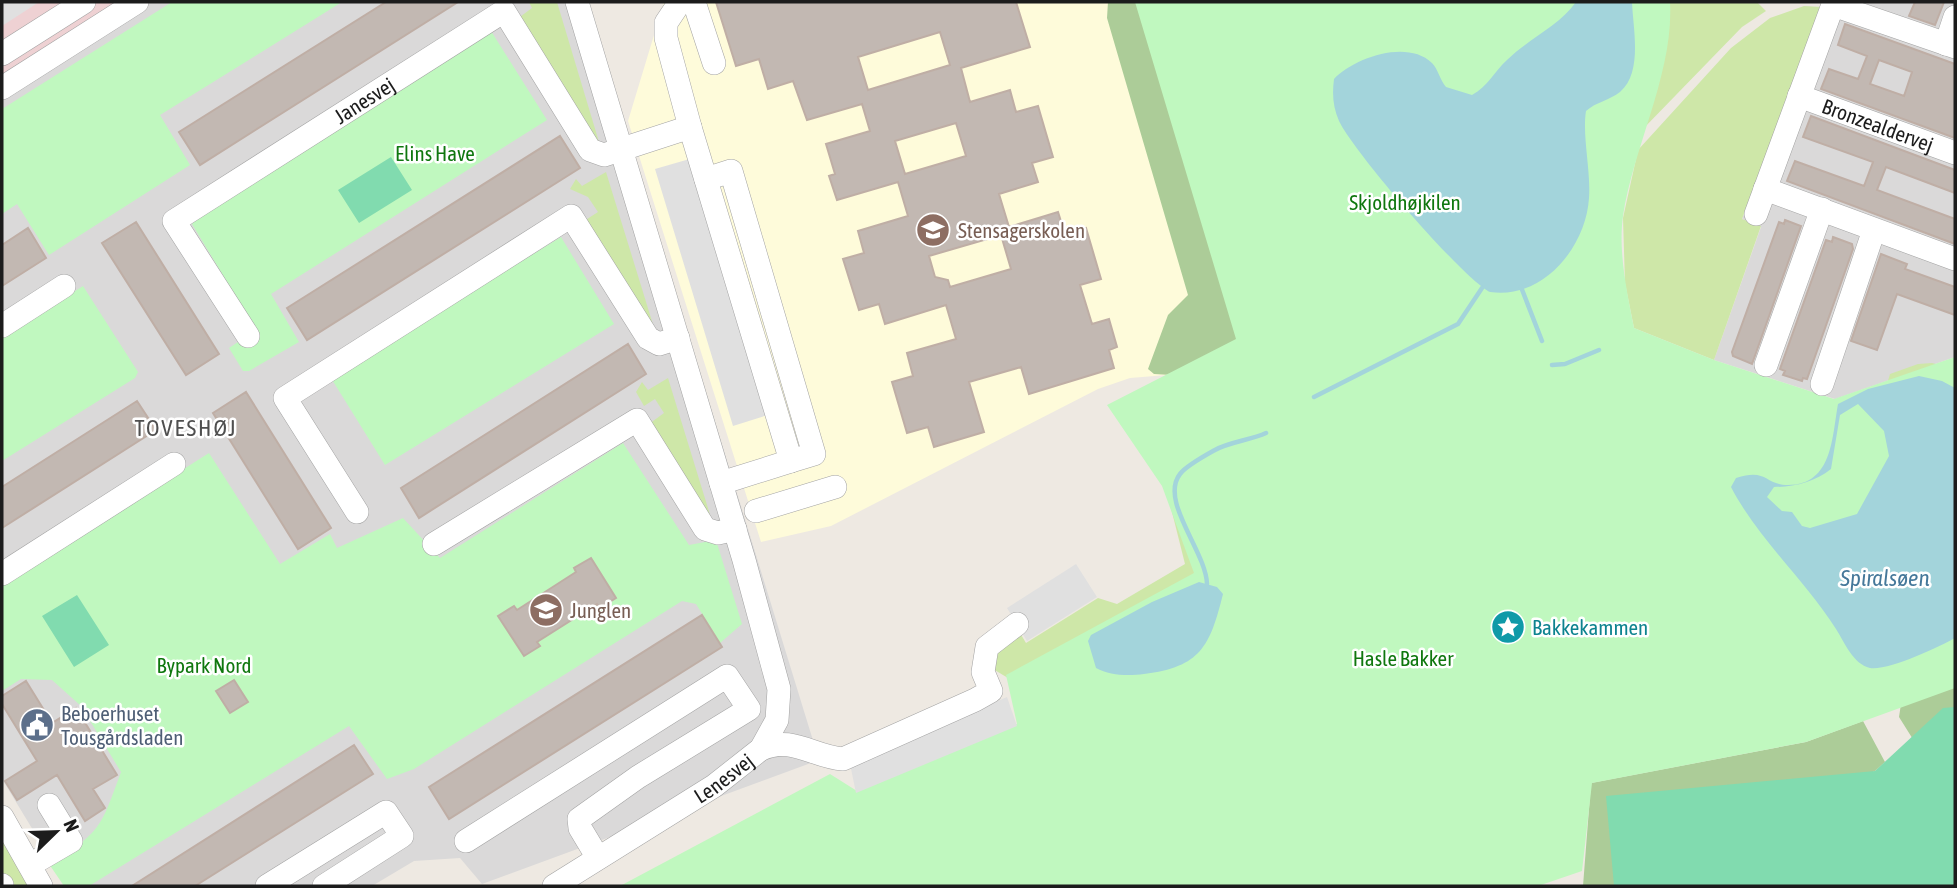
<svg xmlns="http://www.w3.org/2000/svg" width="1957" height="888" font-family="'Asap Condensed',sans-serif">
	<rect width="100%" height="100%" fill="#eee9e2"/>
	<path fill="#dad9d9" d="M128 2H580L618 106 819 760 482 884 460 858 414 861 372 886H67L2 779V84Z
		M1824 2H1955V357L1835 399 1714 360 1761 227 1742 219Z"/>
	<path fill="#eed1d3" d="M2 2H128L2 84Z"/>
	<path fill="#fefbda" d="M664 2H1135L1236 339 1167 375 1130 378 1098 389 831 526 761 542 628 121Z"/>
	<path fill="#cee7a8" d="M529 2H557L599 142 517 19 532 8Z
		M1668 2H1757L1766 11 1742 27 1642 130C1659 84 1667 51 1668 2Z
		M1804 6 1822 7 1742 219 1761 226 1714 360 1634 328 1625 283 1623 218 1638 150 1731 48 1770 18Z
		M606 172 655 331 584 221 598 212 588 197 570 189 576 179 582 186Z
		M1932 363 1951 368 1887 384 1890 374 1918 364Z
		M668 378 711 518 649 424 664 413 655 399 644 406 636 392 642 382 648 390Z
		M1170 504 1203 571 1018 684 993 669V652L1020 633 1026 643 1098 598 1117 604 1185 564Z
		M2 830 32 886H7L2 876Z"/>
	<path fill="#accc98" d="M1108 2H1170L1218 143 1242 379 1154 374 1148 369 1168 315 1188 295 1107 18Z
		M1955 682V723L1936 776 1899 717 1901 704Z
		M1863 721 1885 762 1875 771 1617 886H1583L1591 783 1806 742Z"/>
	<path fill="#c0f8bf" d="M172 2H342L160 115 190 165 49 255 17 204 2 214V109Z
		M1135 2H1670C1674 72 1634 145 1623 216 1618 252 1627 292 1634 328L1714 360 1834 399 1955 357V688L1806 742 1592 783 1582 871 1538 886H620L830 774 857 791 1017 724 1006 675 1194 573 1162 486 1107 405 1236 339Z
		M491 31 547 120 271 294 299 342 249 371H243L229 348 256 330 192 224 196 218Z
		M561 237 614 324 385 465 331 378Z
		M83 286 138 372 135 378 2 461V337Z
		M623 443 689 545 716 540 742 624 720 643 696 604 682 601 414 769 387 779 349 726 89 886H64L49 864C101 832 100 829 121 772L81 706 52 680 21 679 2 691V584L209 453 280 564 330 534 337 548 403 518 440 558Z"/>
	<path fill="#81dbaf" d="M391 157 412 190 359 223 338 190Z
		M77 595 109 645 74 667 42 616Z
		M1955 707V886H1614L1606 796 1875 771 1943 708Z"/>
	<path fill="#e0e0e0" d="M2 2H39L2 26Z
		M693 158 771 414 733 426 655 169Z
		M1076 564 1097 597 1027 641 1007 608Z
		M1007 697 1017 726 856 793 850 764Z"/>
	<path fill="#a3d4db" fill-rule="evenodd" d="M1576 2H1632C1633 29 1643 72 1620 92 1610 100 1596 102 1586 111 1582 136 1591 170 1589 198 1586 247 1543 300 1490 292 1463 279 1353 151 1339 121 1333 107 1332 95 1334 79 1354 58 1407 39 1432 63 1438 69 1440 80 1446 87L1472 95C1488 86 1494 72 1507 60 1528 39 1559 26 1576 2Z
		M1919 376 1942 381 1955 388V638C1939 647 1888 671 1870 668 1853 664 1845 643 1836 629 1805 580 1758 539 1731 487L1736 478C1768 468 1764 485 1788 485 1833 485 1832 436 1838 404L1868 389ZM1858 404 1884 431 1889 456 1857 514 1810 528 1802 526 1792 512 1782 511 1767 497 1774 487C1794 487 1815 482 1831 469L1840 415Z
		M1199 582 1217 587 1223 594C1210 646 1201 667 1144 674 1129 676 1110 676 1096 668L1088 641 1091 635 1152 602Z"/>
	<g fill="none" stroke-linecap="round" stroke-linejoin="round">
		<path stroke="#a3d4db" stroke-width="4.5" d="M1521 287 1542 341
			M1552 365 1565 364 1599 350
			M1314 397 1458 324 1482 288
			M1207 584C1206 551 1159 501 1180 474 1186 466 1206 455 1215 450 1229 442 1251 440 1266 433"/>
	</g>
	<path fill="#c2b8b2" stroke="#bfaea5" stroke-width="2" fill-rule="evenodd" d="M386 2H458L200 165 179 132Z
		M716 2H1016L1030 47 961 68 970 102 1010 90 1016 112 1038 106 1053 157 1032 163 1038 182 999 194 1009 227 1058 212 1065 234 1086 228 1101 279 1080 285 1092 324 1109 319 1117 347 1109 350 1114 368 1029 394 1021 367 969 382 984 432 934 447 928 427 907 433 892 382 913 376 907 353 956 339 946 305 885 324 879 304 859 310 843 259 864 253 858 231 908 216 898 182 837 200 829 176 835 174 826 144 870 131 862 104 807 120 793 81 768 89 759 59 736 66ZM940 32 950 65 868 90 858 57ZM956 123 966 156 905 174 895 141ZM1001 235 1011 269 950 287 948 280 935 277 929 256Z
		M1915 2H1944L1935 25 1909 16Z
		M1845 24 1955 64V138L1821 89 1829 69 1858 79 1867 56 1838 45ZM1879 60 1912 72 1904 96 1870 84Z
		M1811 116 1955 170V193L1886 167 1877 190 1955 219V244L1787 181 1795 161 1864 186 1873 162 1803 137Z
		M560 136 580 168 307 340 287 308Z
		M1785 220 1801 226 1752 364 1733 356 1732 352 1779 222 1784 224Z
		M136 222 219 354 186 375 102 243Z
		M28 228 46 258 2 286V245Z
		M1833 237 1852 244 1853 249 1807 379 1803 378 1802 381 1783 375 1785 371 1780 369 1826 240 1832 242Z
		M1881 254 1907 264 1905 269 1955 287V315L1897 294 1877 350 1851 341Z
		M628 344 646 374 419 518 401 488Z
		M246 392 331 528 298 549 213 413Z
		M137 401 156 430 2 528V487Z
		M591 558 616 598 600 608 597 604 537 642 540 646 524 656 498 616 514 606 517 610 576 572 574 568Z
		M702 615 722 647 449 819 429 787Z
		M234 680 248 702 230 713 216 691Z
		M26 681 52 723 76 708 117 775 93 789 105 808 85 821 57 775 17 800 5 781 37 761 2 704V696Z
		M354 745 373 774 195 886H132Z"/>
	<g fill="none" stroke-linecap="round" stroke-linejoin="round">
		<g stroke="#a3a3a3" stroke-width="24">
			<g id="minor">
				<path d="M680 2 666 23V38L690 127"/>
				<path d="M694 2 714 63"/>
				<path d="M1833 5 1955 47"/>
				<path d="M1946 44 1955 17"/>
				<path d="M2 54 84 2"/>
				<path d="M2 88 137 2"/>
				<path id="s1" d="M1799 96 1955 153"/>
				<path d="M706 179 731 171 814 454 791 461"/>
				<path d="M1765 189 1955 259"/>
				<path d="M1756 214 1834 2"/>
				<path d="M2 326 64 286"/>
				<path id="s2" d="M248 336 174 221 504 11 590 150 604 155 690 127 791 461 721 483"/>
				<path d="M1766 365 1822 209"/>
				<path d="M1822 384 1874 230"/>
				<path d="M756 511 835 487"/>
				<path d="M357 512 285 398 571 216 648 338 659 344 678 338"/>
				<path d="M434 544 637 420 705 529 718 533 735 529"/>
				<path d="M2 574 174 464"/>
				<path d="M761 749C792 735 813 757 843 759L975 700 991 691 983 672 987 647 1017 624"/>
				<path d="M2 817 41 886"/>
				<path d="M466 841 727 676 749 709 638 777 579 819 580 828 598 858"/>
				<path d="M30 865 71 841 49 805"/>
				<path d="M2 885V886"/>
				<path d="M267 886 386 812 402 836 324 886"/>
				<path id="s3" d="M554 886 714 786 761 749 777 720 779 689 744 560 577 2"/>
			</g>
		</g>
		<use href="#minor" stroke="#fff" stroke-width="23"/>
	</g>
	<defs>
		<g id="school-disc" transform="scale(1.75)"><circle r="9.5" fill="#8d6e63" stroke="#fff"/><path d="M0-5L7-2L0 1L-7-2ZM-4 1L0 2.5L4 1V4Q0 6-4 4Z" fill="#fff"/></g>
		<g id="sight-disc" transform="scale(1.75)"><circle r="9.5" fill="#0f9aa8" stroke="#fff"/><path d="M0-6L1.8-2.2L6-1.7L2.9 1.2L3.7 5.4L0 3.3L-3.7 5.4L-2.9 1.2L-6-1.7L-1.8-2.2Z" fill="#fff"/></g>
		<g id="civic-disc" transform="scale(1.75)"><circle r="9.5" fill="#5c6f8a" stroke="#fff"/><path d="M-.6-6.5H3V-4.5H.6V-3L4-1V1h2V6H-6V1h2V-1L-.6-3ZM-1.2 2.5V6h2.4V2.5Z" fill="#fff"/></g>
	</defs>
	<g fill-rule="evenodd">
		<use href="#school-disc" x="933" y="230"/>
		<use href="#school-disc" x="546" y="610"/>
		<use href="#sight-disc" x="1508" y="627"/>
		<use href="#civic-disc" x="37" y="725"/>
	</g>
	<g text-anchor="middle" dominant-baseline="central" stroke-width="5" stroke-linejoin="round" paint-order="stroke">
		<g font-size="21" fill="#1c1c1c" stroke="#fff">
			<text stroke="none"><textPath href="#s2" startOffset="362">Janesvej</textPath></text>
			<text stroke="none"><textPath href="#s1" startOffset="84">Bronzealdervej</textPath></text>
			<text stroke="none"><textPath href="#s3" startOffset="201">Lenesvej</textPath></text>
		</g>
		<g font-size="21" fill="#0f770e" stroke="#fff">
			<text x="435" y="153">Elins Have</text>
			<text x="1405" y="202">Skjoldhøjkilen</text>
			<text x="1403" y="658">Hasle Bakker</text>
			<text x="204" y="665">Bypark Nord</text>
		</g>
		<g font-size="21" fill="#785e54" stroke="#fff" text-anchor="start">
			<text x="958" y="230">Stensagerskolen</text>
			<text x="570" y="610">Junglen</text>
		</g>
		<g font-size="21" fill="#0d838f" stroke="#fff" text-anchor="start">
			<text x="1532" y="627">Bakkekammen</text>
		</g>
		<g font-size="21" fill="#4e5e75" stroke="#fff" text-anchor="start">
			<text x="61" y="713">Beboerhuset<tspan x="61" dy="24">Tousgårdsladen</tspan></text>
		</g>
		<g font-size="23" letter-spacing="2" fill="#4f4f4f" stroke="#fff">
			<text x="186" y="428">TOVESHØJ</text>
		</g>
		<g font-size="23" font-style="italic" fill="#45789a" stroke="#fff">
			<text x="1885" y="578">Spiralsøen</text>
		</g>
	</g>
	<rect width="1957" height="888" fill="none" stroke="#1c1c1c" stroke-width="7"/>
	<g transform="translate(56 832) rotate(67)" stroke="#ffffff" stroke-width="5" paint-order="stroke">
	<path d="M0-5L12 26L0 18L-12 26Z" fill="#1c1c1c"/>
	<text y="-10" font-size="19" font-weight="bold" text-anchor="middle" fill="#1c1c1c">N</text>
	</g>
</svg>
